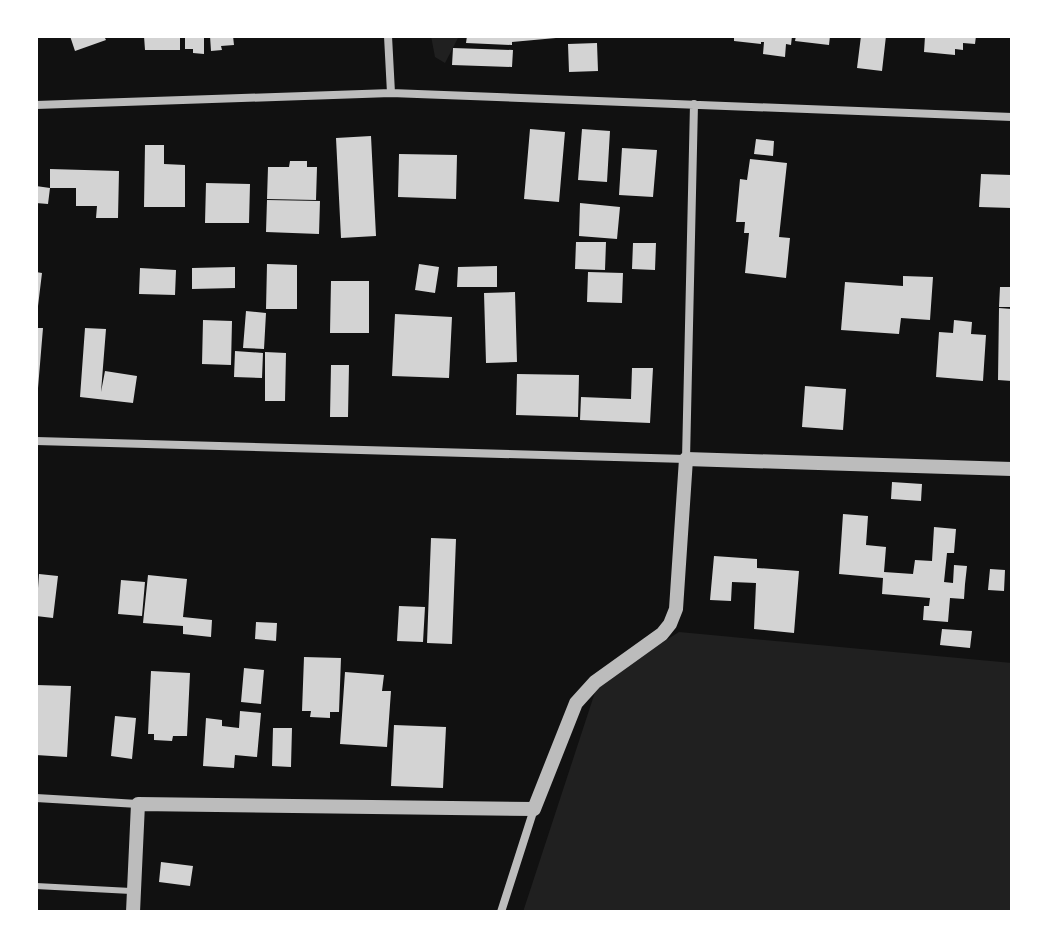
<svg xmlns="http://www.w3.org/2000/svg" width="1048" height="948" font-family="'Space Grotesk',sans-serif">
	<rect width="100%" height="100%" fill="#111"/>
	<path fill="#202020" d="M431 36H459L445 63 435 57Z
		M679 632 1012 663V912H523L598 683Z"/>
	<path fill="#d3d3d3" d="M70 36H104L106 40 75 51Z
		M144 36H180V50H145Z
		M185 36H204V54L193 53V49H185Z
		M210 36H233L234 45 221 46 222 50 211 51Z
		M467 36H556V38L512 42V45L466 43Z
		M734 36H792L791 45 786 44 785 57 763 54 764 42H761V44L734 41Z
		M796 36H830L829 45 795 41Z
		M861 36H886L882 71 857 68Z
		M925 36H976L975 44 963 43V50L955 49V55L924 52Z
		M597 43 598 71 569 72 568 44Z
		M453 48 513 50 512 67 452 65Z
		M530 129 565 132 559 202 524 199Z
		M582 129 610 131 607 182 578 180Z
		M371 136 376 236 341 238 336 138Z
		M756 139 774 141 773 156 754 154Z
		M145 145H164V164L185 165V207H144Z
		M622 148 657 150 653 197 619 195Z
		M399 154 457 155 456 199 398 197Z
		M750 159 787 163 779 237 790 238 786 278 745 273 749 233H744L745 222H736L740 179 747 180Z
		M290 161H307V167H317L316 200 267 199 268 167H289Z
		M50 169 119 171 118 218H96L97 206H76V188H50L48 204 36 203V186L50 188Z
		M981 174 1012 175V208L979 207Z
		M206 183 250 184 249 223H205Z
		M267 200 320 201 319 234 266 232Z
		M580 203 620 207 617 239 579 236Z
		M576 242H606L605 270 575 269Z
		M633 243H656L655 270 632 269Z
		M267 264 297 265V309H266Z
		M419 264 439 267 435 293 415 290Z
		M497 266V287H457L458 267Z
		M235 267V288L192 289V268Z
		M140 268 176 270 175 295 139 294Z
		M36 272 42 273 38 306H36Z
		M588 272 623 273 622 303 587 302Z
		M903 276 933 277 930 320 901 318 899 334 841 330 845 282 903 286Z
		M331 281H369V333H330Z
		M1000 287H1012V307H999Z
		M515 292 517 362 486 363 484 293Z
		M999 308 1012 309V381L998 380Z
		M246 311 266 313 264 349 243 348Z
		M395 314 452 317 449 378 392 376Z
		M203 320 232 321 231 365 202 364Z
		M954 320 972 322 971 334 986 335 983 381 936 377 939 332 953 333Z
		M36 328H43L38 388 36 387Z
		M85 328 106 329 101 392 105 371 137 376 133 403 80 397Z
		M235 351 263 353 262 378 234 377Z
		M265 352 286 353 285 401H265Z
		M331 365H349L348 417H330Z
		M632 368H653L650 423 580 420 581 397 631 399Z
		M517 374 579 375 578 417 516 415Z
		M805 386 846 389 843 430 802 427Z
		M892 482 922 484 921 501 891 499Z
		M843 514 868 516 866 545 886 547 884 572 913 574 915 560 932 561 934 527 956 529 954 553H947L944 582 953 583 954 565 967 566 965 584 964 599 950 598 948 622 923 620 924 606H929L930 598 882 594 883 578 839 574Z
		M431 538 456 539 452 644 427 643Z
		M714 556 757 559V568L799 571 794 633 754 629 756 583 732 582 731 601 710 600Z
		M990 569 1005 570 1004 591 988 590Z
		M39 574 58 576 53 618 36 616Z
		M148 575 187 579 183 617 212 620 211 637 183 634V626L143 623Z
		M121 580 145 582 142 616 118 614Z
		M399 606 425 607 423 642 397 641Z
		M256 622 277 623 276 641 255 639Z
		M942 629 972 631 970 648 940 645Z
		M304 657 341 658 339 712H330V718L310 717 311 711H302Z
		M244 668 264 670 261 704 241 702Z
		M151 671 190 673 187 736H173L172 741 154 740V734H148Z
		M345 672 384 675 382 691H391L387 747 340 744Z
		M36 685 71 686 67 757 36 755Z
		M240 711 261 713 257 757 235 755 234 768 203 766 206 718 222 720V726L239 728Z
		M115 716 136 718 132 759 111 756Z
		M394 725 446 727 443 788 391 786Z
		M273 728H292L291 767 272 766Z
		M161 862 193 866 190 886 159 882Z"/>
	<g fill="none" stroke-linecap="round" stroke-linejoin="round">
		<path stroke="#bcbcbc" stroke-width="6" d="M36 886 131 891"/>
		<path stroke="#bcbcbc" stroke-width="8" d="M388 36 391 93
			M36 105 391 93 1012 117
			M36 441 686 459 694 104
			M36 798 138 804
			M501 912 534 809"/>
		<path stroke="#bcbcbc" stroke-width="14" d="M133 912 138 804 534 809 576 703 595 682 662 634 670 624 676 609 686 459 1012 469"/>
	</g>
	<rect width="1048" height="948" fill="none" stroke="#ffffff" stroke-width="76"/>
</svg>
